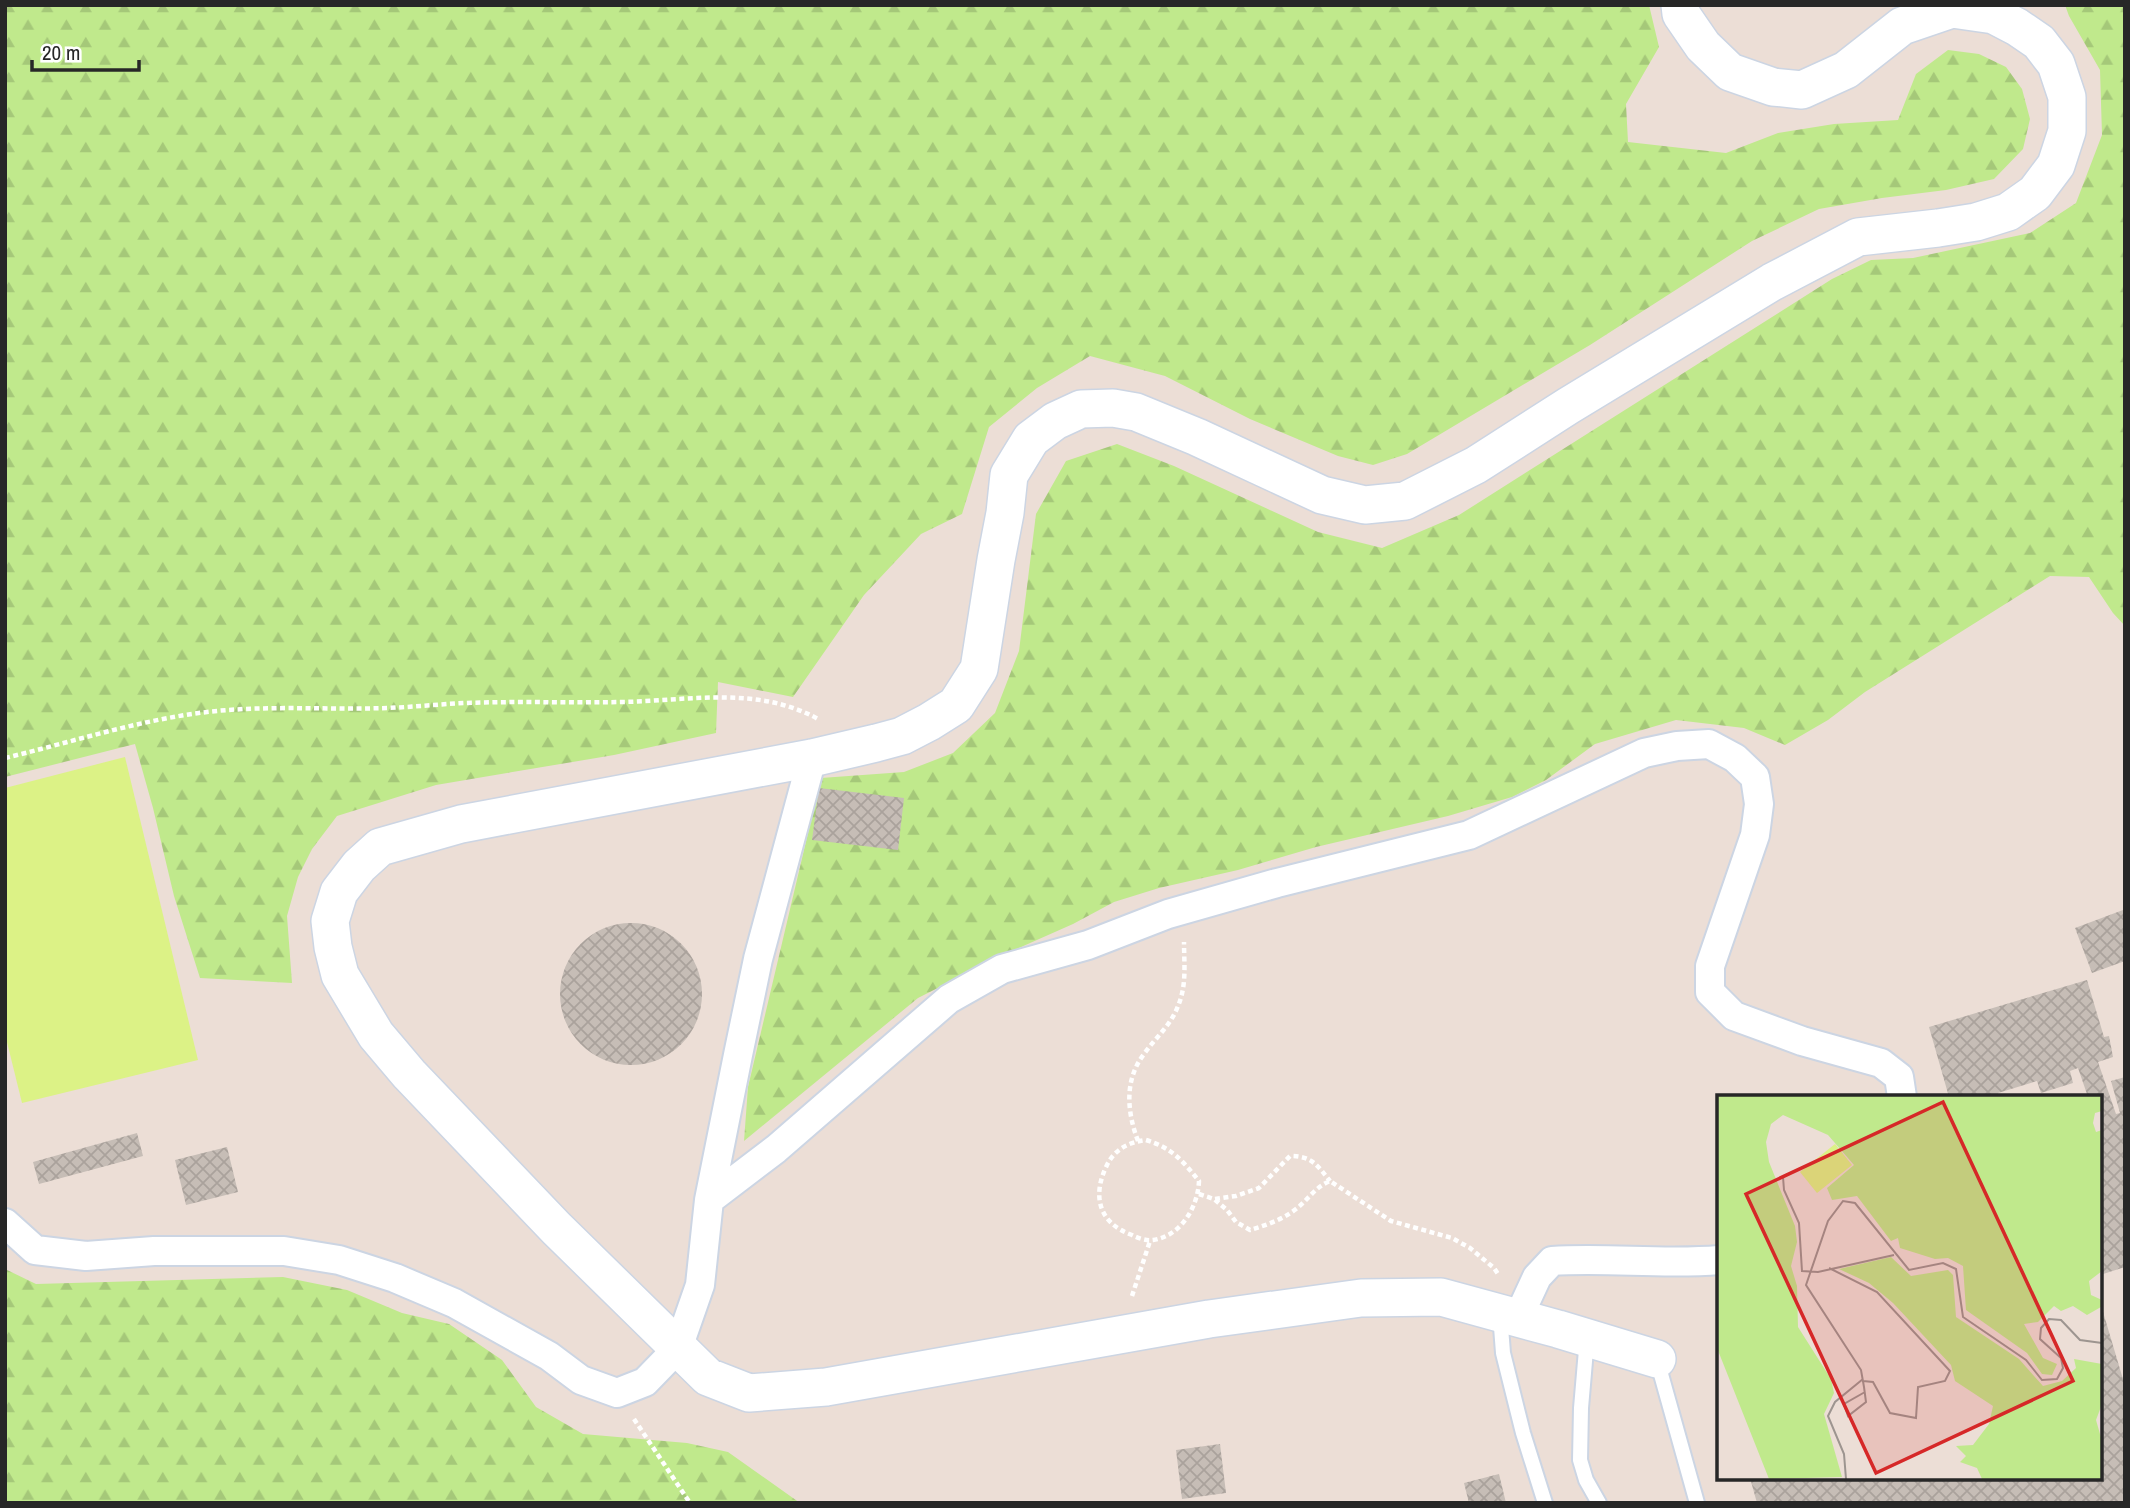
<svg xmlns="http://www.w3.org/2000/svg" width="2130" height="1508" font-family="'Archivo Narrow',sans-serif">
	<defs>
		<pattern id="forest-firs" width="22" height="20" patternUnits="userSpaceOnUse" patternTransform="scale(1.75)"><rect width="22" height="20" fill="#c0e98c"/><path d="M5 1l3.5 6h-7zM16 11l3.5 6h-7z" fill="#a5c879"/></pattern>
		<pattern id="building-cross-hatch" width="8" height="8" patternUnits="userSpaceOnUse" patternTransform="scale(1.75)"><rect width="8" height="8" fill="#c6bdb6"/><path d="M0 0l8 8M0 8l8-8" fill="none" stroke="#aaa29c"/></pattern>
	</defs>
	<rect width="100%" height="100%" fill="#ecded6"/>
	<path fill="url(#forest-firs)" d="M5 5H1649L1659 47 1626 104 1628 142 1726 153 1778 133 1834 124 1898 120 1916 74 1948 50 1979 54 2006 67 2022 89 2030 119 2023 149 1994 179 1946 190 1882 198 1819 209 1752 241 1590 345 1407 454 1373 465 1338 456 1250 419 1165 376 1090 356 1037 388 989 427 962 514 921 534 864 595 793 697 718 682 716 733 614 755 436 785 337 816 312 849 298 877 287 916 292 983 200 978 174 896 153 808 135 744 5 777Z
		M2065 5H2125V626L2113 613 2089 577 2050 576 1865 692 1828 720 1785 745 1744 728 1676 720 1595 744 1546 780 1512 797 1448 816 1316 847 1238 870 1159 888 1114 902 1073 924 1003 955 918 998 744 1141 748 1087 821 778 904 772 953 753 995 713 1019 651 1036 514 1066 461 1117 444 1174 466 1318 532 1382 548 1459 515 1832 279 1871 260 1913 258 2030 233 2076 203 2102 135 2100 70 2069 16Z
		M5 1269 36 1284 283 1277 347 1290 402 1313 449 1324 502 1360 536 1407 583 1434 687 1443 728 1452 800 1503H5Z"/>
	<path fill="#dcf286" d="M125 757 198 1060 22 1103 5 1034V788Z"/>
	<path fill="url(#building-cross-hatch)" d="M819 788 904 798 898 850 812 840Z
		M2123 910 2125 915V961L2092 973 2075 928Z
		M560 994a71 71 0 1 1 142 0a71 71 0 1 1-142 0Z
		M2087 980 2104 1037 2109 1036 2113 1057 2098 1062 2116 1114 2120 1113 2111 1081 2125 1077V1267L2100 1275V1097H2088L2078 1068 2070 1071 2073 1083 2041 1093 2037 1081 1998 1093 1999 1097H1949L1929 1027Z
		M137 1133 143 1156 39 1184 33 1162Z
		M227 1147 238 1192 186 1205 175 1160Z
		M2101 1305 2125 1386V1503H1757L1750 1478H2100Z
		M1220 1444 1226 1493 1182 1499 1176 1450Z
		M1499 1474 1506 1503H1469L1464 1483Z"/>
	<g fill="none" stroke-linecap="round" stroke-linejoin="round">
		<g stroke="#ccd5e3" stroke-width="18">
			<path id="service" d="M1500 1314 1503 1353 1523 1433 1545 1503
				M1587 1338 1581 1408 1580 1460 1586 1480 1599 1503
				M1657 1360 1697 1503"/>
		</g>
		<g stroke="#ccd5e3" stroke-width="32">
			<path id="minor" d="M709 1200 776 1149 949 999 1002 969 1088 945 1168 914 1277 883 1469 835 1644 753 1677 746 1709 744 1735 758 1755 777 1759 804 1755 835 1710 966V992L1734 1016 1802 1041 1881 1063 1899 1077 1902 1097
				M5 1223 35 1250 86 1256 154 1251H284L339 1260 395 1278 454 1303 549 1356 581 1380 617 1393 645 1382 678 1348 700 1285 709 1200 738 1055 758 959 812 758
				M1518 1318 1537 1277 1552 1261C1607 1257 1663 1265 1719 1260"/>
		</g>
		<g stroke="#ccd5e3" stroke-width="40">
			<path id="tertiary" d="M1657 1359 1558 1329 1441 1297 1361 1298 1209 1319 826 1387 749 1393 708 1377 556 1228 409 1074 376 1035 340 975 333 947 330 921 339 892 359 866 380 847 461 824 812 758 876 743 902 736 929 722 956 705 979 669 996 560 1005 513 1009 475 1031 439 1055 421 1081 409 1113 408 1136 412 1197 437 1322 495 1365 505 1405 501 1476 465 1568 406 1772 282 1858 237 1938 228 1976 222 2008 212 2035 193 2056 165 2067 131V97L2056 64 2039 42 2017 27 1994 15 1952 9 1902 26 1846 70 1802 90 1773 87 1730 72 1703 46 1681 14 1680 5"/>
		</g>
		<path stroke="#fff" stroke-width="4.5" stroke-dasharray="5 3.5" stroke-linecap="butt" d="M5 758C72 742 139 720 207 712 267 705 327 710 387 708 414 707 440 704 466 703 518 701 569 703 620 702 688 701 756 685 818 719
			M1146 1140C1172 1148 1182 1160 1199 1181 1198 1207 1181 1236 1153 1240 1146 1241 1138 1238 1132 1235 1098 1223 1092 1195 1107 1165 1115 1149 1129 1142 1146 1140Z
			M1138 1141C1127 1112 1124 1080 1144 1054 1156 1037 1171 1025 1178 1006 1187 985 1184 963 1184 942
			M1199 1194 1214 1199 1227 1210 1236 1222 1250 1230C1266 1225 1282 1220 1296 1209 1308 1200 1315 1187 1330 1181L1391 1221 1452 1238 1470 1248 1494 1268 1498 1274
			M1215 1199 1236 1196 1259 1188 1290 1156C1312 1156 1317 1165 1330 1181
			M1132 1296 1150 1241
			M634 1419 690 1503"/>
		<use href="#service" stroke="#fff" stroke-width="14"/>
		<use href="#minor" stroke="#fff" stroke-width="28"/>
		<use href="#tertiary" stroke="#fff" stroke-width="37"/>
	</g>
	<g transform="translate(1717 1095)">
		<rect width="385" height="385" fill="#ecded6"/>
		<path d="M0 1H385V16L378 18 376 28 379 37 385 35V176L372 186 374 200 385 205 384 212 370 220 356 211 344 216 337 211 321 227 307 229 326 263 340 269 335 280 325 279 310 258 249 215 246 171 231 163 218 164 183 153 181 143 174 146 140 101 115 105 110 93 137 70 111 40 66 20 54 29 49 47 52 67 78 131 80 147 74 171 80 191 81 232 114 284 117 298 107 319 125 382 52 384 0 253ZM174 162 194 181 231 175 236 180 239 222 302 264 326 291 345 286 359 273 357 264 385 269V309L379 325 385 346V384H265L260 373 243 367 249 361 239 351 256 350 272 329 276 311 238 286 234 270 176 208 152 188 122 174Z" fill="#c0e98c"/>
		<path d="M118 49 135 70 100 98 83 77Z" fill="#dcf286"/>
		<path fill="none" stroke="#9d9590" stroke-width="2" d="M66 82 67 95 82 128 85 176 101 177 177 160M112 173 160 197 233 276 228 286 201 292 199 323 173 318 156 287 146 286M148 297 127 309 131 321 149 307 147 292 144 275 89 190 111 126 126 106 138 108 192 175 226 168 239 174 246 222 309 265 325 285 340 284 346 273 344 263 323 244 324 233 332 224 344 225 363 245 385 248M129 384 127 359 111 321 118 307 146 284"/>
		<path fill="#d62828" fill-opacity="0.15" stroke="#d62828" stroke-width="3.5" d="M226 7 356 286 159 378 29 99Z"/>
		<rect width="385" height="385" fill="none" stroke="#272727" stroke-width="3.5"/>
	</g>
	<rect width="2130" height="1508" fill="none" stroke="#272727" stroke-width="14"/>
	<path d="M32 60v10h107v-10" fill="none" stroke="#272727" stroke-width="3.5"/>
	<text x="42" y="60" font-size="21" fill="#272727" stroke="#ffffff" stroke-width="5" paint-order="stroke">20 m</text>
</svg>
